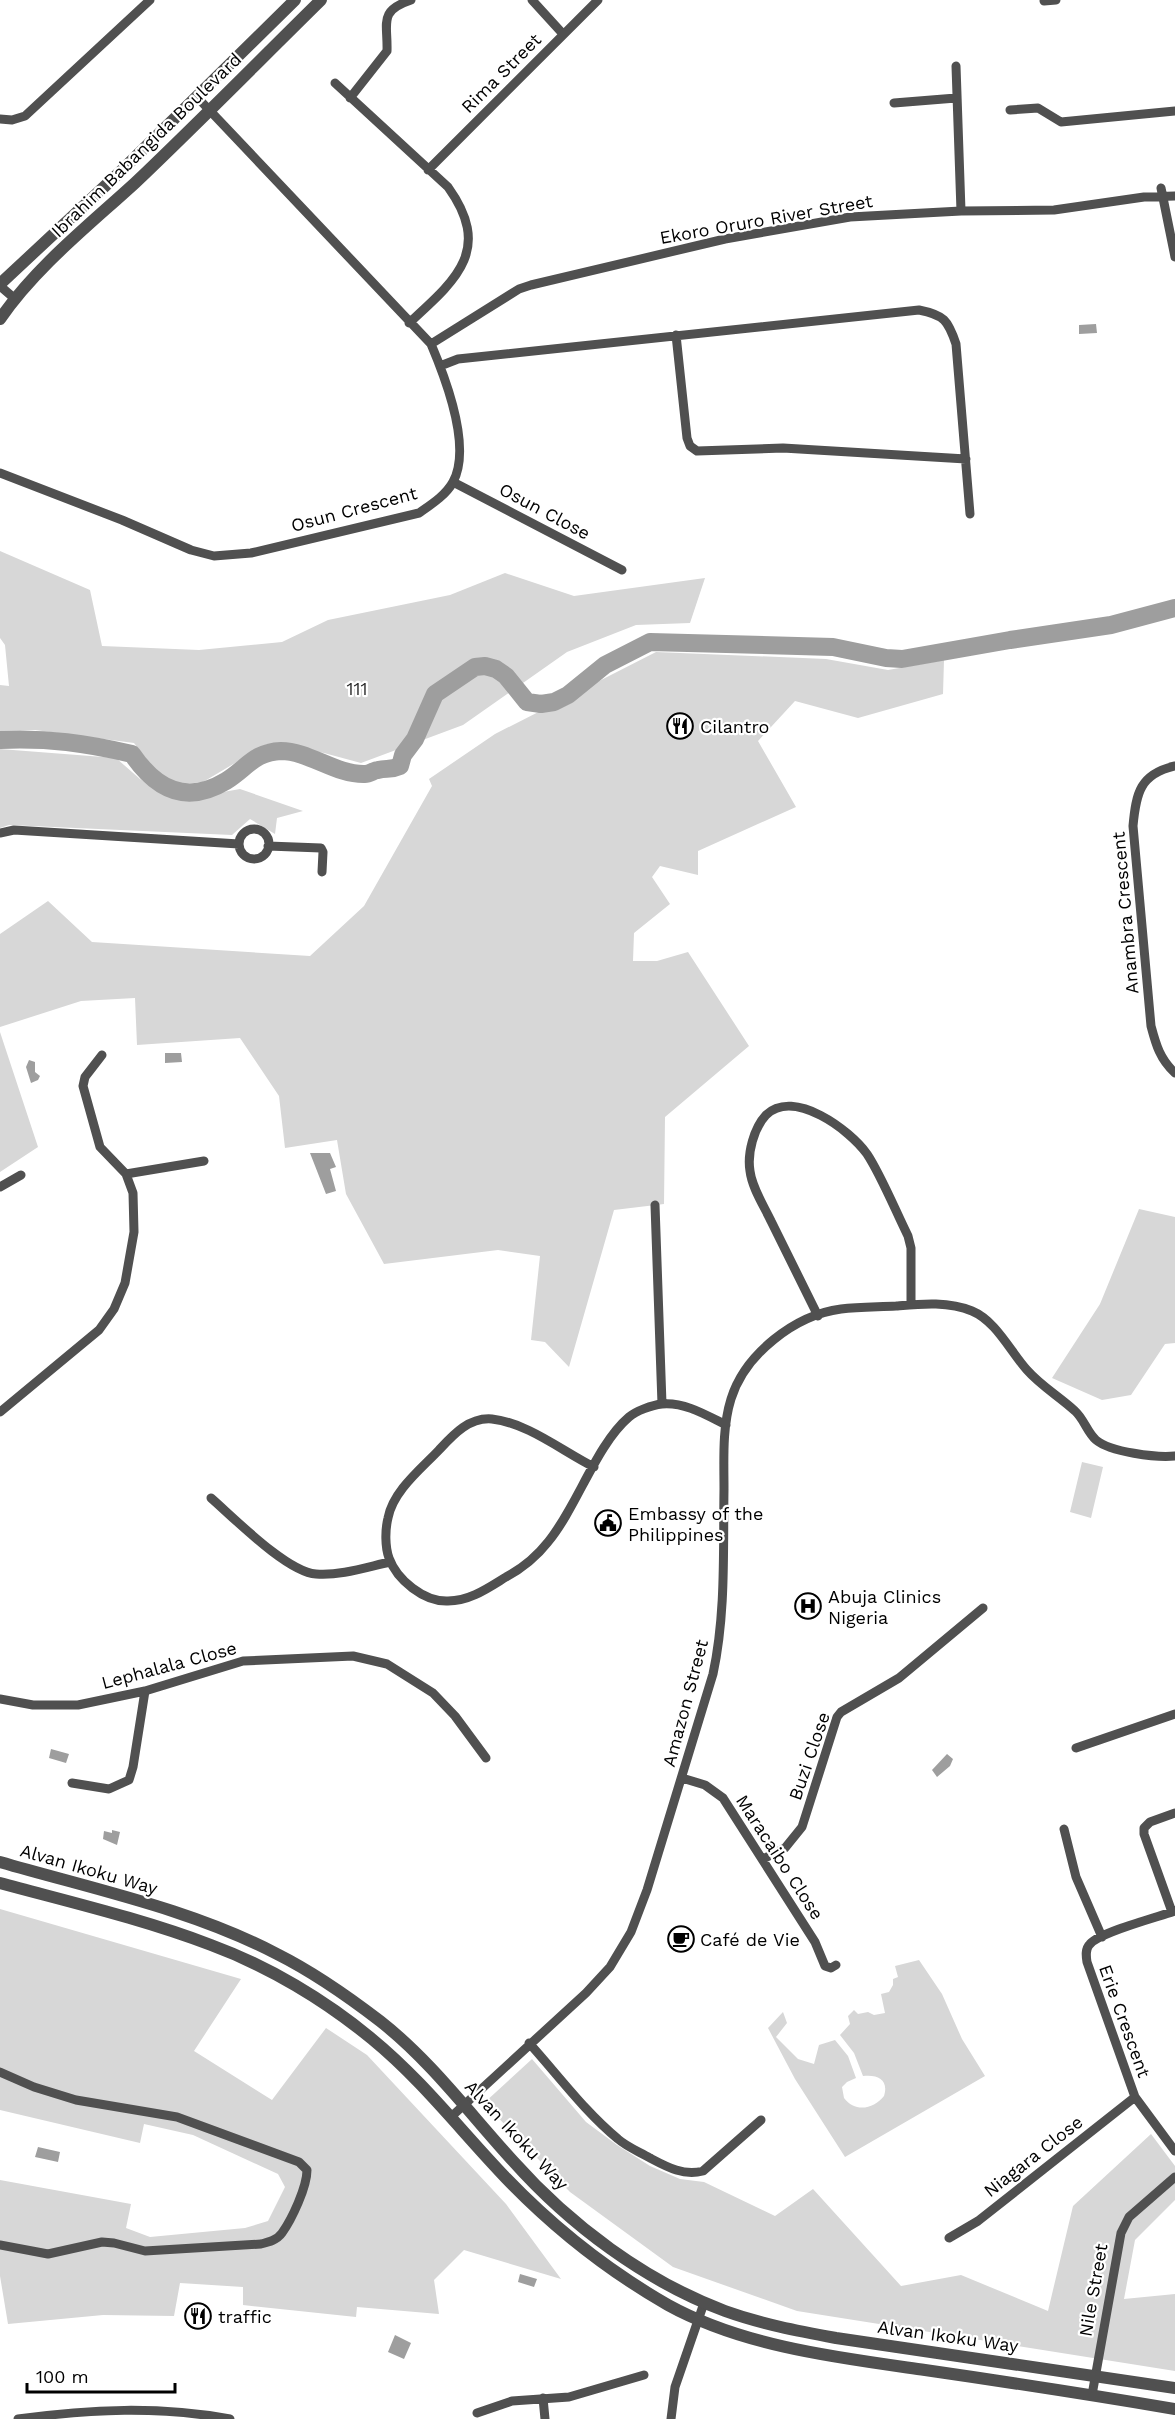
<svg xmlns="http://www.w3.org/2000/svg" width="1175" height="2419" font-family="'Work Sans',sans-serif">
	<rect width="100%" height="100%" fill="#fff"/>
	<path fill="#d7d7d7" d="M0 551 90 590 102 646 199 650 282 642 328 620 450 595 505 573 574 596 705 578 690 623 636 625 567 652 463 725 361 763 324 753 267 744 203 782 176 785 158 774 134 743 35 730 0 731V685L9 686 5 645 0 638Z
		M656 652 826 659 888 670 944 660 943 694 858 718 795 701 758 741 796 807 698 851V875L660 866 652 877 670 904 634 933 633 961H657L688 952 749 1046 665 1117 664 1204 614 1210 569 1367 545 1342 531 1340 540 1256 498 1250 384 1264 346 1194 337 1140 285 1148 279 1096 240 1038 137 1045 135 998 81 1001 0 1027V934L48 901 92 942 310 956 364 906 432 786 429 779 495 734Z
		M0 749 116 758 140 779 178 800 240 789 303 811 277 818 275 834 250 819 232 835 9 825 0 828Z
		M0 1032 38 1147 0 1172Z
		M1139 1209 1175 1217V1343L1165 1344 1131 1395 1102 1400 1052 1378 1100 1304Z
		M1082 1462 1103 1467 1091 1518 1070 1512Z
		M0 1909 241 1979 194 2051 272 2100 326 2028 367 2055 506 2204 561 2279 464 2250 434 2280 439 2314 357 2307 356 2317 243 2305V2287L180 2283 174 2316 103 2315 8 2324 0 2276V2180L131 2204 126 2228 150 2237 245 2228 268 2221 285 2187 278 2174 193 2135 144 2124 140 2143 0 2110Z
		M919 1960 942 1994 962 2039 985 2076 845 2157 795 2079 768 2028 783 2012 787 2023 776 2037 798 2059 814 2064 819 2045 835 2040 848 2056 856 2078 847 2082 842 2087 844 2098C855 2113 874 2109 884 2096 889 2080 878 2074 863 2076L854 2053 840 2035 850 2024 848 2016 854 2010 858 2014 868 2012 874 2015 885 2013 881 1994 889 1992 893 1985V1979L898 1977 895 1966Z
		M532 2059 586 2122 617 2145 650 2166 680 2179 704 2182 775 2216 813 2189 901 2286 961 2275 1048 2311 1073 2206 1151 2134 1175 2166V2200L1135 2240 1124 2299 1175 2294V2371L797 2311 673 2267 570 2192 484 2103Z"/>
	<path fill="#9e9e9e" d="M1096 324 1097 333 1079 334V325Z
		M165 1053H181L182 1062 165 1063Z
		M29 1060 35 1062V1072L40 1076 38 1080 31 1083 26 1067Z
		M310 1153H330L336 1167 330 1169 336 1191 326 1194Z
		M51 1749 69 1754 66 1763 49 1758Z
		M947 1754 953 1759 950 1766 937 1777 932 1770Z
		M112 1830 120 1832 117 1845 103 1839 104 1831 112 1833Z
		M38 2147 60 2152 58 2162 35 2157Z
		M520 2274 537 2279 534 2287 518 2282Z
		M395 2335 411 2343 404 2359 388 2352Z"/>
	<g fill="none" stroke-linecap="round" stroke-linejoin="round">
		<path stroke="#9e9e9e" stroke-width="18" d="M0 740C49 738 85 743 132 754 156 789 186 805 226 781 247 768 254 752 281 751 309 751 336 775 365 774 370 774 374 770 378 770 387 768 391 770 400 766L403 755 415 739 435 694 475 667 485 666 496 669 506 676 527 702 541 704 554 702 568 695 605 665 650 642 833 647 886 658 902 659 1010 640 1111 625 1175 608"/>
		<path stroke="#505050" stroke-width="9" d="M532 0 563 34
			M1044 1 1056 0
			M956 66 961 211
			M335 83 448 187C493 250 456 280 409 323
			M350 98 387 51C388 23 378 11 411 0
			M894 103 956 98
			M1010 110 1038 108 1061 122 1175 111
			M0 119 12 120 25 116 150 0
			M428 170 598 0
			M1161 188 1175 257
			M0 286 14 298
			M676 335 687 438 690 446 697 451 783 448 966 459
			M431 344 519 289 531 285 725 239 850 217 961 211 1054 210 1144 197 1175 196
			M440 366 458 359 919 310C944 315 948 320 956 344L970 514
			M0 473 122 520 191 550 214 556 251 553 419 513C432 504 446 495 453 482 472 447 445 377 431 344L196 96
			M453 482 622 570
			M1175 766C1140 774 1136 793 1133 826L1151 1026C1156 1045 1160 1059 1175 1073
			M239 844a15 15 0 1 1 30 0a15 15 0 1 1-30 0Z
			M0 833 14 830 239 844
			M268 846 321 848 323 852 322 872
			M126 1174 204 1161
			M0 1187 21 1175
			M655 1205 662 1404
			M818 1316C802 1284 787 1253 771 1221 764 1206 752 1188 750 1171 747 1153 754 1128 766 1115 794 1088 850 1130 867 1154 881 1175 896 1212 908 1236L911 1248V1305
			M0 1412 99 1330 114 1309 125 1283 134 1232 133 1193 126 1174 100 1147 83 1086 85 1077 102 1055
			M594 1467C562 1451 528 1423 492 1419 469 1417 453 1435 439 1450 421 1469 393 1491 388 1518 385 1530 385 1547 389 1558 397 1580 424 1602 448 1601 470 1601 488 1588 506 1577 521 1569 537 1556 548 1542 577 1507 596 1445 629 1417 636 1411 652 1405 662 1404 685 1402 706 1415 726 1425
			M211 1498C234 1518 287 1572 316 1574 340 1576 367 1567 390 1562
			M0 1699 33 1705H78L145 1691 243 1661 353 1656 387 1664 433 1693 455 1716 486 1758
			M1076 1748 1175 1714
			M682 1778 705 1785 723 1798 815 1942 825 1966 831 1968 836 1965
			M72 1783 109 1789 129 1780 133 1767 145 1691
			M1064 1829 1076 1877 1102 1937
			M763 1859 785 1848 802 1827 837 1717 841 1712 899 1678 983 1608
			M1175 1911C1158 1917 1100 1932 1090 1944 1085 1949 1086 1956 1087 1962L1135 2097 1175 2151
			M1172 1912 1144 1834V1828L1150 1822 1175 1813
			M529 2043C558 2075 585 2112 618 2139 627 2147 640 2152 650 2158 667 2167 683 2176 703 2171L761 2120
			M0 2072 34 2087 76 2100 177 2117 299 2162 307 2170C307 2187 292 2219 282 2233 277 2240 269 2242 261 2244L145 2251 114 2243 102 2242 48 2254 0 2245
			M452 2116 586 1993 610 1967 631 1932 647 1890 713 1674C726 1613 723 1551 724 1489 724 1460 722 1428 731 1399 745 1354 795 1315 841 1309 859 1307 878 1307 896 1306 920 1304 948 1301 972 1311 996 1321 1010 1351 1027 1370 1041 1386 1060 1397 1075 1411 1084 1419 1087 1432 1096 1440 1110 1452 1157 1458 1175 1456
			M949 2238 978 2221 1135 2097
			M1092 2395 1121 2233 1129 2217 1175 2177
			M543 2398 545 2419
			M477 2413 512 2401 569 2397 644 2375
			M18 2419C90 2409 159 2406 230 2419
			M671 2419 675 2387 704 2303"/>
		<path stroke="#505050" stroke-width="12" d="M0 284 118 174 295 0
			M0 319C36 267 88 226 135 183 198 123 259 61 321 0
			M0 1862C93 1889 191 1909 277 1954 311 1971 350 1998 380 2021 431 2061 470 2114 513 2161 570 2225 645 2281 725 2311 761 2324 798 2331 836 2338L1175 2388
			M0 1883C70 1902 143 1919 211 1945 268 1966 325 2000 372 2039 422 2080 461 2131 506 2178 554 2228 607 2270 668 2305 744 2347 840 2358 925 2370 1008 2382 1092 2395 1175 2409"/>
	</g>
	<defs>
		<g id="restaurant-ring" transform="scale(1.35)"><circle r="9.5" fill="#fff" stroke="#000" stroke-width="1.5"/><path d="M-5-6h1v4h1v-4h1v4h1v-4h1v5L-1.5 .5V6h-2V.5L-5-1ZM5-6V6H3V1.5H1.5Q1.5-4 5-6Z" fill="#000"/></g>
		<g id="civic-ring" transform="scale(1.35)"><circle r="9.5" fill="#fff" stroke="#000" stroke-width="1.5"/><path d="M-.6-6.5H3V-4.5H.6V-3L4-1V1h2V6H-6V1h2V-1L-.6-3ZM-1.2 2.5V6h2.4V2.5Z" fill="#000"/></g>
		<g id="hospital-ring" transform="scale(1.35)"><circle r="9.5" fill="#fff" stroke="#000" stroke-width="1.5"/><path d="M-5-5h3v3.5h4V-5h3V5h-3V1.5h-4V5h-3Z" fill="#000"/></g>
		<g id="cafe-ring" transform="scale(1.35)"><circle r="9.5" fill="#fff" stroke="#000" stroke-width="1.5"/><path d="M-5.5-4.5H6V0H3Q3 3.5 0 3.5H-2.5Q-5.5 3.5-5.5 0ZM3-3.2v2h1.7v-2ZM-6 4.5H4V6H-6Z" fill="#000"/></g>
	</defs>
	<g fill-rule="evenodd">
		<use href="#restaurant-ring" x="680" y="726"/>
		<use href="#civic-ring" x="608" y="1523"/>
		<use href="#hospital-ring" x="808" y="1606"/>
		<use href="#cafe-ring" x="681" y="1939"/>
		<use href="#restaurant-ring" x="198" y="2316"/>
	</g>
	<g text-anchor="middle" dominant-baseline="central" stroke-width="4.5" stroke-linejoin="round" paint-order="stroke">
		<g font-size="18" fill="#000" stroke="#fff">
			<text transform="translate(501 73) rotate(-45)">Rima Street</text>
			<text transform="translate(146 145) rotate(-44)">Ibrahim Babangida Boulevard</text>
			<text transform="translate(766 219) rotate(-10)">Ekoro Oruro River Street</text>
			<text transform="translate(354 509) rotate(-15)">Osun Crescent</text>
			<text transform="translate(545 511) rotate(28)">Osun Close</text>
			<text transform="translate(1125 913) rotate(-95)">Anambra Crescent</text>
			<text transform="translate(169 1665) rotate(-15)">Lephalala Close</text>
			<text transform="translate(685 1703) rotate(-75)">Amazon Street</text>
			<text transform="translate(809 1756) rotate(-71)">Buzi Close</text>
			<text transform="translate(780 1857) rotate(57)">Maracaibo Close</text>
			<text transform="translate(89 1869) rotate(16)">Alvan Ikoku Way</text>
			<text transform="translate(1125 2021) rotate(70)">Erie Crescent</text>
			<text transform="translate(517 2135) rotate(47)">Alvan Ikoku Way</text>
			<text transform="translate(1033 2156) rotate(-38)">Niagara Close</text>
			<text transform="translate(1093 2290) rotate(-80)">Nile Street</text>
			<text transform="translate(948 2336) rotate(8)">Alvan Ikoku Way</text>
		</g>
		<g font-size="18" fill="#2e2e2e" stroke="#fff">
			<text x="357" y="688">111</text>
		</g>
		<g font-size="18" fill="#000" stroke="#fff" text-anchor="start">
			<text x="700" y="726">Cilantro</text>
			<text x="628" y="1513">Embassy of the<tspan x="628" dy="21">Philippines</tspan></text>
			<text x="828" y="1596">Abuja Clinics<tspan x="828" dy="21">Nigeria</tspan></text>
			<text x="700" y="1939">Café de Vie</text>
			<text x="218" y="2316">traffic</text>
		</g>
	</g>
	<path d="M27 2383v9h148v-9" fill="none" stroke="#000000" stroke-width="3"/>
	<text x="36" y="2383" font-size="18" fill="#000000" stroke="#ffffff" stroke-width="4.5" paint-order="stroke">100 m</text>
</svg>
